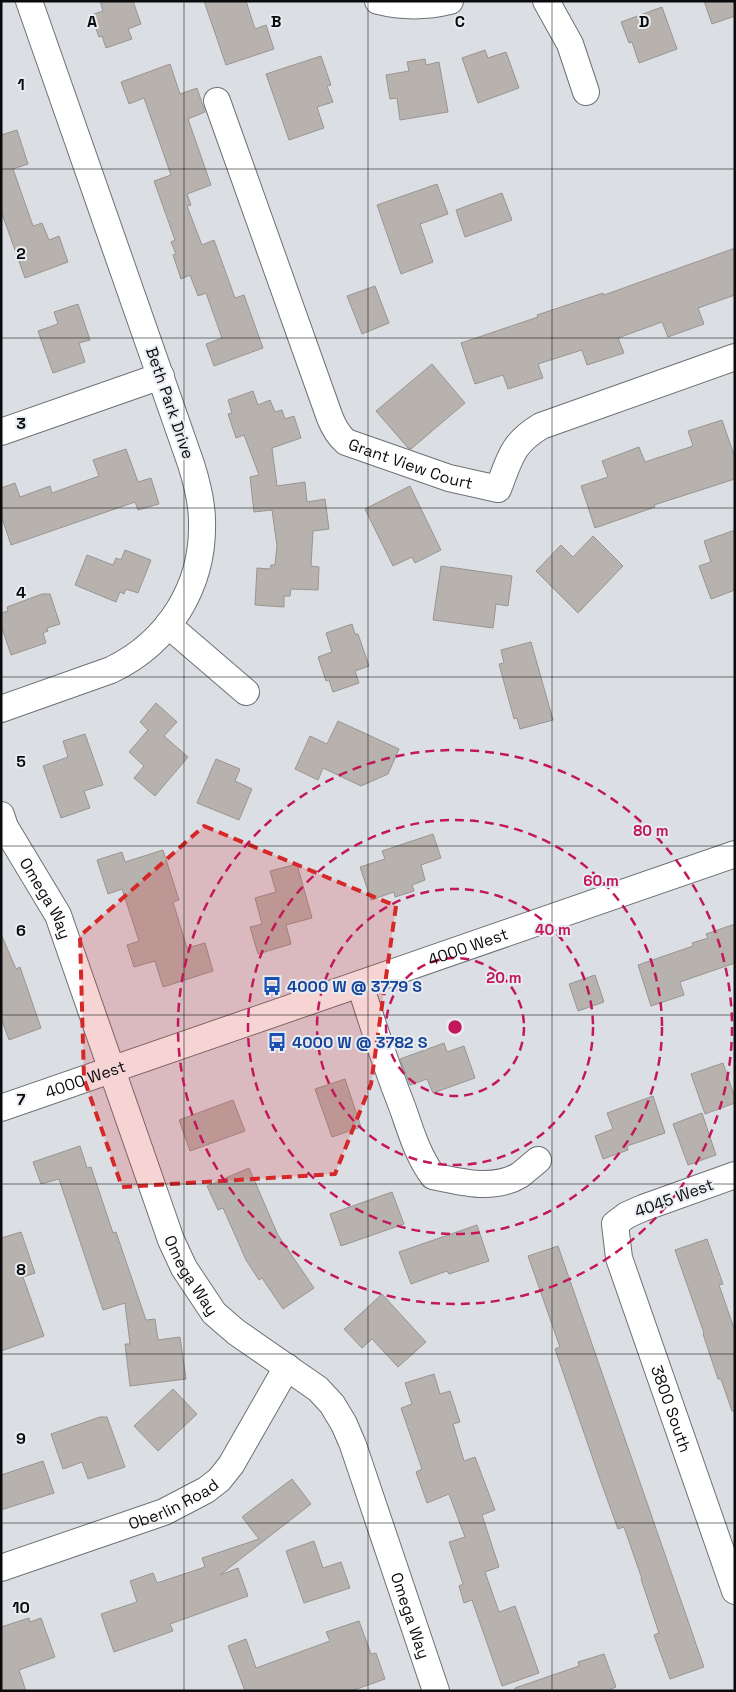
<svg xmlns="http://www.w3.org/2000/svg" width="736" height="1692" font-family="'Space Grotesk',sans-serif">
	<rect width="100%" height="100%" fill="#dbdfe4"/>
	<path fill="#b8b2ae" stroke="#9a9491" d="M100 1H133L141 24 128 29 132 39 106 48 102 36 99 37 91 15 103 11Z
		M204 1H246L255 29 266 25 274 49 226 65Z
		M704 1H735V16L712 24Z
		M662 7 677 49 639 63 632 42 629 43 621 22Z
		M485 50 488 58 506 52 519 88 478 103 462 58Z
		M321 56 331 85 327 86 333 102 317 107 324 128 289 140 266 74Z
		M425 59 426 65 439 62 448 112 400 120 397 98 390 99 386 75 409 71 407 62Z
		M170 64 180 94 197 88 205 112 188 119 211 185 187 194 191 205 187 206 202 245 214 240 235 298 244 295 263 348 214 366 206 344 222 338 206 293 198 296 190 275 181 279 173 255 176 254 171 242 175 240 154 181 171 175 144 98 129 104 121 82Z
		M17 130 28 164 13 169 33 226 42 223 49 240 59 236 68 262 25 278 1 211V135Z
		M437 184 448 214 420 224 433 262 401 274 377 205Z
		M502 193 512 220 465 237 456 210Z
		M735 248V295L698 308 704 324 668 337 662 322 618 338 624 353 587 365 582 350 538 364 543 378 508 389 503 375 475 384 461 343 538 317 537 315 603 293 604 295Z
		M375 286 389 323 362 334 347 296Z
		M78 304 90 340 79 343 85 362 53 373 38 331 58 324 54 312Z
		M432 364 465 403 411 449 408 448 376 411Z
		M253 391 258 405 270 400 275 412 282 410 285 419 294 416 301 438 272 448 277 486 305 482 307 502 325 499 329 529 313 531 311 566 319 567 318 590 291 589 290 596H284V607L255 605 257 568 270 569 271 565H275L277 546 272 510 254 512 250 477 259 475 244 435 236 438 228 414 232 413 228 400Z
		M722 420 735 458V479L654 505 655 507 595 528 581 486 608 477 602 461 639 447 645 462 693 446 688 431Z
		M126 449 138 482 151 478 159 504 138 510 135 502 11 545 1 515V488L15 483 20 497 50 486 52 493 99 476 93 460Z
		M410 486 441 550 415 563 412 557 393 566 365 509Z
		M735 530V590L711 599 699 566 711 562 704 541Z
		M593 536 623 566 578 613 536 571 561 545 573 557Z
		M125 550 151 560 138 593 126 589 124 594 120 592 116 602 75 585 87 555 113 565 116 558 121 560Z
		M441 566 512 576 508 606 496 604 493 628 433 620Z
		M42 594H50L60 624 47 628 48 631 43 633 46 643 11 655 1 625V613L8 611 7 607Z
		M352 624 355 634H358L369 666 355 671 359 683 333 692 329 680 326 681 318 657 332 652 326 633Z
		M531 642 553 720 520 729 517 718 514 719 499 664 504 663 501 650Z
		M156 703 177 722 164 736 188 757 155 796 134 778 144 766 129 752 148 730 140 722Z
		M338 721 399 749 388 774 361 786 323 768 318 780 295 769 310 736 327 744Z
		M85 734 103 785 84 791 90 808 61 818 43 766 68 757 63 741Z
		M216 759 240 769 235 781 252 789 239 820 197 803Z
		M433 834 441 858 421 865 425 880 412 885 414 891 395 897 394 892 371 900 360 867 385 859 382 851Z
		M163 850 179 900 173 902 187 948 205 943 213 971 163 987 155 961 134 967 127 945 139 941 122 889 108 894 97 860 122 852 125 862Z
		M297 864 312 918 286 925 291 944 258 954 250 927 262 924 255 898 276 892 270 871Z
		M735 924V963L680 982 684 995 651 1006 638 965 693 946 692 943 708 938 706 934Z
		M1 934 16 969 20 967 41 1028 9 1040 1 1018Z
		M595 975 604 1002 578 1011 569 984Z
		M444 1043 447 1052 464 1046 475 1078 433 1093 427 1079 410 1085 400 1059Z
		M723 1063 735 1098V1103L705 1114 691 1074Z
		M345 1079 361 1127 332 1137 315 1089Z
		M653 1096 665 1133 627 1146 628 1150 603 1159 595 1136 613 1129 607 1113Z
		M233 1100 245 1131 190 1151 179 1120Z
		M702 1113 716 1155 688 1165 673 1124Z
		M80 1146 87 1168 91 1167 113 1233 116 1232 146 1320 155 1319 158 1340 180 1337 186 1379 130 1386 125 1344H130L125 1303 103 1310 59 1179 41 1184 33 1162Z
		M249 1168 278 1235 314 1288 283 1309 262 1278 259 1280 246 1260 223 1208 218 1210 207 1186Z
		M392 1192 404 1224 341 1246 330 1214Z
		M477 1225 489 1261 449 1274 447 1271 411 1284 399 1252Z
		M21 1232 35 1273 23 1277 44 1336 1 1351V1238Z
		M707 1239 723 1284 719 1285 735 1331V1411H732L721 1379H718L703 1334 704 1333 675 1250Z
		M558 1246 704 1667 670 1679 654 1635 659 1633 641 1579H642L624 1527 618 1529 602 1485 555 1349 560 1347 528 1256Z
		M382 1294 426 1342 398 1367 372 1339 362 1348 344 1329Z
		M434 1374 440 1394 450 1391 460 1422 453 1424 464 1461 475 1457 495 1510 482 1515 499 1567 485 1572 499 1612 515 1606 539 1673 502 1686 472 1600 464 1603 459 1586 463 1584 449 1542 465 1537 449 1494 427 1503 416 1472 422 1469 401 1408 412 1404 405 1383Z
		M173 1389 197 1414 158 1451 134 1426Z
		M100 1417H107L125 1467 88 1479 82 1462 63 1469 51 1434Z
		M43 1461 54 1493 1 1510V1475Z
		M292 1479 311 1504 220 1575 238 1568 248 1596 170 1624 173 1631 114 1652 101 1614 137 1602 130 1581 153 1573 157 1583 205 1567 202 1558 259 1539 242 1517Z
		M314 1541 323 1568 341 1562 350 1588 304 1603 286 1551Z
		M29 1618 30 1622 41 1618 55 1657 19 1670 26 1691H1V1627Z
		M359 1621 371 1654 376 1653 385 1679 351 1691H245L228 1646 246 1639 256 1668 330 1641 326 1632Z
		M604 1654 616 1687 606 1691H515V1688L579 1666 578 1662Z"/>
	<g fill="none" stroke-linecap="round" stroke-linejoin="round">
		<g stroke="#6d7175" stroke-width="28">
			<g id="minor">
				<path d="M378 1C402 7 426 7 450 1"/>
				<path d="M546 1 570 44 586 92"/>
				<path id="s1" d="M217 101 330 418C334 428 338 435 346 442L449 478 498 489C510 459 511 444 541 426L735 357"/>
				<path d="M1 432 161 376"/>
				<path d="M168 625 246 692"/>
				<path d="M1 709 111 670C169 642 204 586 202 521 202 502 197 483 191 464L29 1"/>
				<path id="s2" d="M1 815 5 827 58 915 171 1240 184 1268 214 1313 236 1332 318 1389 332 1404 344 1424 353 1445 436 1691"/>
				<path d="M360 984C373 1026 387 1068 403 1109 411 1132 418 1156 433 1176 460 1182 494 1191 520 1175 526 1170 532 1165 538 1160"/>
				<path id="s3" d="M1 1108 735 854"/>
				<path id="s4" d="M735 1175 643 1208 627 1215 615 1224 619 1258 735 1591"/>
				<path id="s5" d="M1 1568 164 1512 206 1490 219 1480 231 1465 287 1367"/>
			</g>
		</g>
		<use href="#minor" stroke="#fff" stroke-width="26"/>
	</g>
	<path fill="#d62828" fill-opacity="0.2" stroke="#d62828" stroke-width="4" stroke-dasharray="10 6" stroke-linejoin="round" d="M204 826 396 906 371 1084 335 1174 122 1187 84 1079 80 936Z"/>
	<path fill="none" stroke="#0a0b0d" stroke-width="1" stroke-opacity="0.55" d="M184 1V1691M368 1V1691M552 1V1691M1 169H735M1 338H735M1 508H735M1 677H735M1 846H735M1 1015H735M1 1184H735M1 1354H735M1 1523H735"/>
	<g fill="none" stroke="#c2185b" stroke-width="2.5" stroke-dasharray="9 6">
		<circle cx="455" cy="1027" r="69"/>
		<circle cx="455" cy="1027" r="138"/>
		<circle cx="455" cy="1027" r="207"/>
		<circle cx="455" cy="1027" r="277"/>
	</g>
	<defs>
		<g id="bus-bare" transform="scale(1.5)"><path d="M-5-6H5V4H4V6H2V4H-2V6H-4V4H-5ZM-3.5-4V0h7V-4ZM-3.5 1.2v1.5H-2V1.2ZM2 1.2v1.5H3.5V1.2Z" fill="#1a4fb4" stroke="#e8ecf1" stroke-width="2.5" paint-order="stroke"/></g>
	</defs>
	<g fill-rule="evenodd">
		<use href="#bus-bare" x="272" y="986"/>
		<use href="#bus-bare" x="277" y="1042"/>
	</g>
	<g text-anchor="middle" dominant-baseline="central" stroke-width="4" stroke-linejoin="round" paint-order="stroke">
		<g font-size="16" fill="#0a0b0d" stroke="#e8ecf1">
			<text transform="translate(170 403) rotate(71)">Beth Park Drive</text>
			<text stroke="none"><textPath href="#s1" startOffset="434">Grant View Court</textPath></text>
			<text stroke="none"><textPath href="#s2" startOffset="95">Omega Way</textPath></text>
			<text stroke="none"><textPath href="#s3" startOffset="494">4000 West</textPath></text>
			<text stroke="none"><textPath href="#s3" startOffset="89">4000 West</textPath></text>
			<text transform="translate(674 1198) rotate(-20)">4045 West</text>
			<text stroke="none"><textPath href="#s2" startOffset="500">Omega Way</textPath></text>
			<text stroke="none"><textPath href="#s4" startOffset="324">3800 South</textPath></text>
			<text stroke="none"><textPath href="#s5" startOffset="184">Oberlin Road</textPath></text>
			<text stroke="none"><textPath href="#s2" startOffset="920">Omega Way</textPath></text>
		</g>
		<g font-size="16" font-weight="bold" fill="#164399" stroke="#e8ecf1" text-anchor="start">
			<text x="287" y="986">4000 W @ 3779 S</text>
			<text x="292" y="1042">4000 W @ 3782 S</text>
		</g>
	</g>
	<g font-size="16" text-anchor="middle" font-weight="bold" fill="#0a0b0d" stroke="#e8ecf1" stroke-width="4" stroke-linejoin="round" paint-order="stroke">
		<text x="92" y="27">A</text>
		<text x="276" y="27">B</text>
		<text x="460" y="27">C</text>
		<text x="644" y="27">D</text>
		<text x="21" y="90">1</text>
		<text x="21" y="259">2</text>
		<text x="21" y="429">3</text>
		<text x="21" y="598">4</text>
		<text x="21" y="767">5</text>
		<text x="21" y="936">6</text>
		<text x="21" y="1105">7</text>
		<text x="21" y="1275">8</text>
		<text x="21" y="1444">9</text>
		<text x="21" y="1613">10</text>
	</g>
	<circle cx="455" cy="1027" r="8" fill="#c2185b" stroke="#e8ecf1" stroke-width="2.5"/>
	<g font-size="15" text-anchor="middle" font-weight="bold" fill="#c2185b" stroke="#e8ecf1" stroke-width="4" stroke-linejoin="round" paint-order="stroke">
		<text x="651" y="836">80 m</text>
		<text x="601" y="886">60 m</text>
		<text x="553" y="935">40 m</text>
		<text x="504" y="983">20 m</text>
	</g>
	<rect width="736" height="1692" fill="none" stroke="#0a0b0d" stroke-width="5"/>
</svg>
